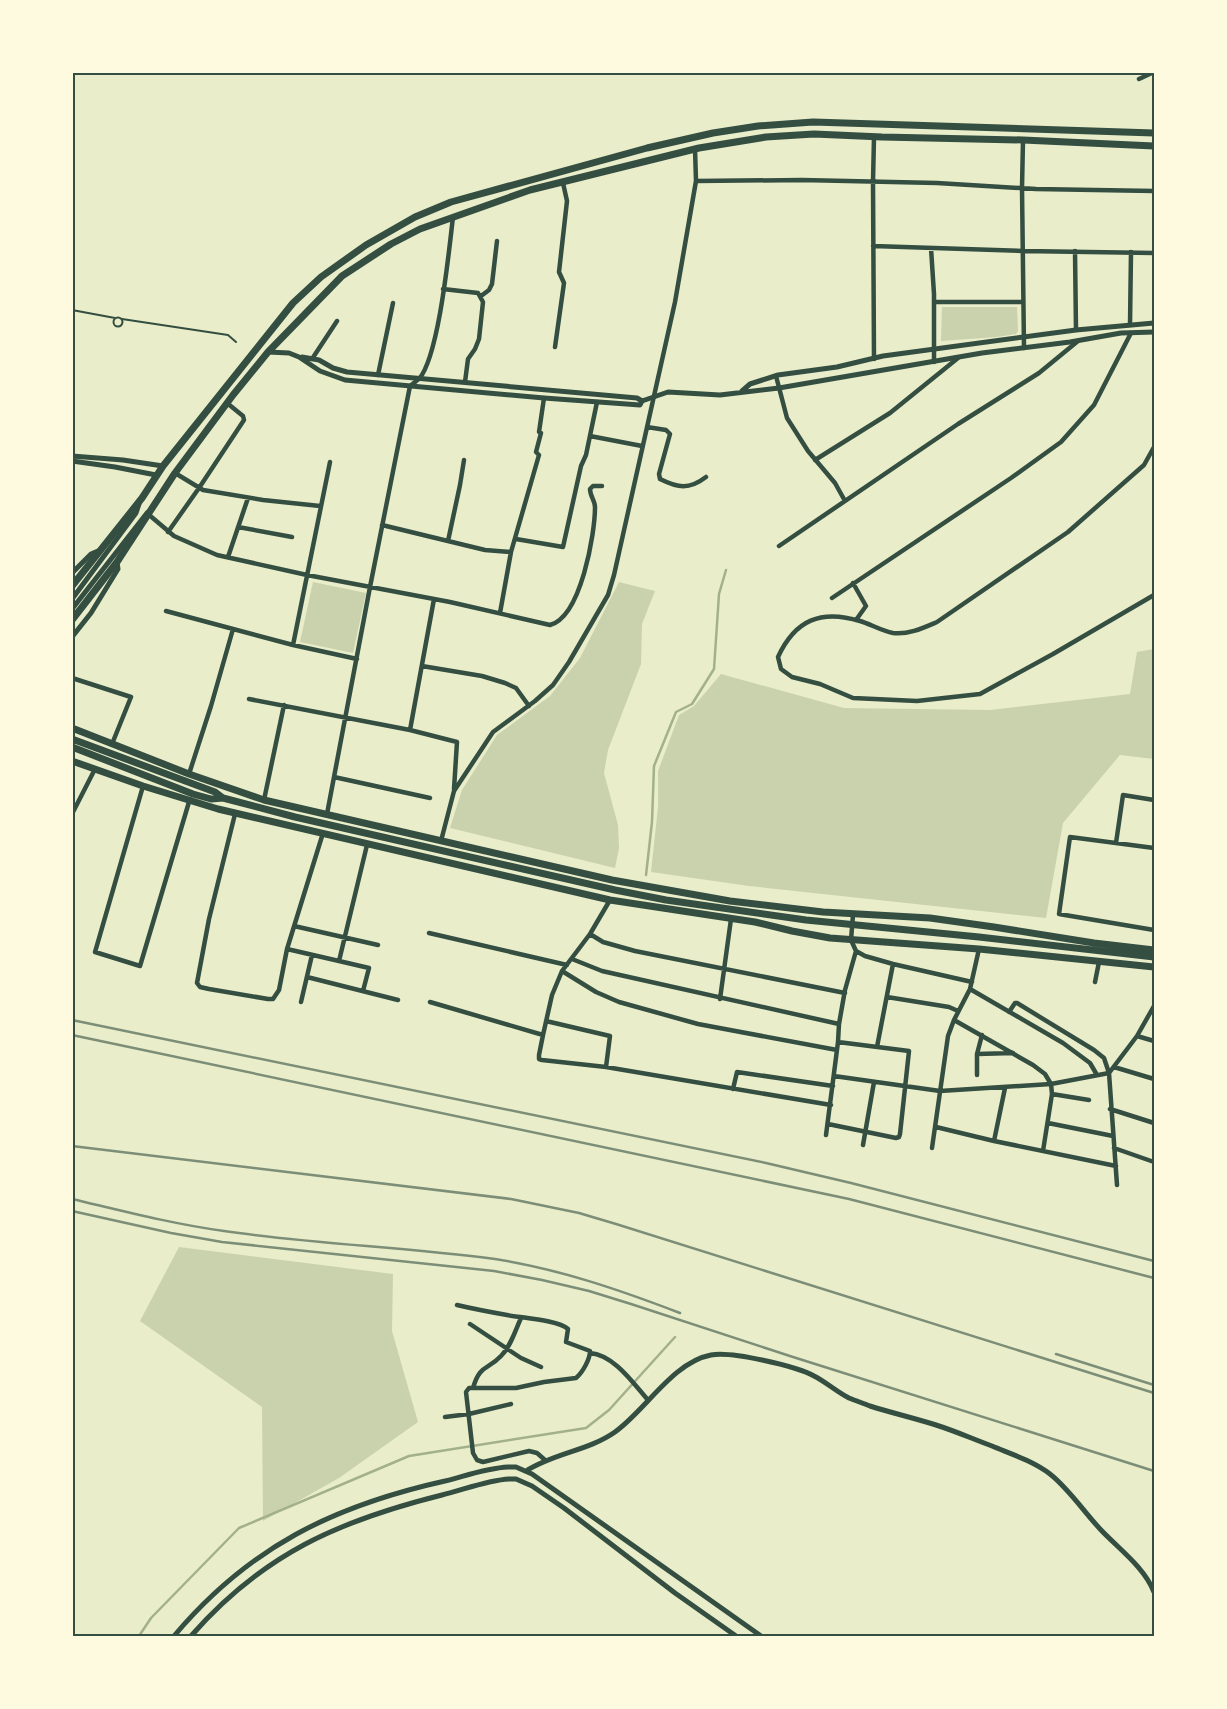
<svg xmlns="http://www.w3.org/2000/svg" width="1227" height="1709" font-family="'Sofia Sans Condensed',sans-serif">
	<rect width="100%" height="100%" fill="#e9edc9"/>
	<path fill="#cad2ad" d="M942 307H1017L1018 331 1016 334 997 337 941 341Z
		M313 582 366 593 353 653 300 642Z
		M619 582 655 591 642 624 641 664 608 750 604 773 618 825 619 848 615 868 450 828 462 790 497 735 550 696 580 658Z
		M1154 649V759L1120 755 1063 823 1046 918 749 886 651 872 658 807V771L679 715 694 706 721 674 844 708 990 710 1130 694 1137 652Z
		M179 1247 393 1274 392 1331 418 1422 339 1478 263 1521 262 1407 140 1321Z"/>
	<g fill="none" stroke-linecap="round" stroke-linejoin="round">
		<path stroke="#a3b18a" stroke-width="2.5" d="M646 875 652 822 654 766 676 712 692 704 714 669 719 594 726 570
			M139 1636 151 1618 239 1528 409 1456 586 1428 609 1410 675 1337"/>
		<path stroke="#344e41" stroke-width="2" d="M72 310 115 318
			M113.5 322a4.5 4.5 0 1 1 9 0a4.5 4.5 0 1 1-9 0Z
			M122 319 228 335 236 342"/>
		<path stroke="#344e41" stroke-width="4.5" d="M1139 79 1154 72
			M1023 140 1022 188 1024 348
			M696 181 802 180 937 183 1036 189 1154 191
			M873 246 1023 251 1154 253
			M931 248 934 294V362
			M1075 251 1076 330
			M443 289 478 293 483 302 479 339 475 349 468 359 465 382
			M481 296 489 290 492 284 497 241
			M934 302H1023
			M1130 325 1131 252
			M555 347 564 283 559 272 567 201 563 183
			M312 359 337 321
			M874 359 873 182 874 137
			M378 375 393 303
			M776 376 787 418 808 451 835 483 845 501
			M647 427 666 430 670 434 659 474 660 479C678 488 689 490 706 477
			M590 436 642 446
			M1154 447 1144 465 1068 532 937 622C923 628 908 635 893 633 882 631 870 624 860 621 821 609 795 620 778 657L781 669 792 677 820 684 853 698 917 701 980 694 1053 654 1154 595
			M815 460 890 413 958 358
			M175 473 203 490 263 500 320 506
			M148 514 174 536 217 555 307 575 450 602 550 625C581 617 595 534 595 507 595 501 590 496 590 489L593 486H602
			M382 525 485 550 511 552
			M238 527 292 537
			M168 532 199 488 244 420 243 416 227 403
			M516 539 563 547 581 466 586 455 597 402
			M448 541 460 485 464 460
			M779 546 958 424 1039 373 1078 341
			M228 557 248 498
			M853 583 866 606 856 620
			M832 598 1011 478 1061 442 1094 405 1131 333
			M166 611 293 645 357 659
			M500 613 511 552 539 455 536 452 541 433 539 432 544 398
			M293 645 330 462
			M422 666 482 676 505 683 516 688 529 706
			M72 678 131 697 112 744
			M249 699 410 730 434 599
			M410 730 457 742 454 789
			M189 774 211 706 233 629
			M334 777 430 798
			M143 786 95 952 140 966 189 802
			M264 800 284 705
			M72 814 95 769
			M235 814 209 919 197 983 200 987 209 989 268 999H273L279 990 287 949 323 833
			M327 814 370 587 410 386C413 384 416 381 419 379 439 356 449 250 453 217
			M441 841 454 791 493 732 535 701 553 685 569 662 608 595 614 575 675 302 696 181 695 149
			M1116 843 1123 795 1154 800
			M1154 848 1070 837 1059 914 1154 930
			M294 926 378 945
			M429 933 567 965
			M590 934 603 942 635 951 845 993
			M287 949 339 961
			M856 951 865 956 893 964 972 982
			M572 959 602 971 839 1024 845 990 856 951 851 940 853 915
			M562 971 596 992 619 1002 698 1024 837 1050
			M307 977 398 1000
			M1095 982 1099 962
			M970 989 1063 1043 1090 1063 1097 1075
			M363 991 369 968 339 961 367 845
			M887 997 949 1007 958 1011
			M720 999 731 919
			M301 1002 312 955
			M430 1002 543 1035 552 995 562 971 590 934 610 900
			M1009 1012 1015 1003H1017L1094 1050 1104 1058 1109 1073 1117 1185
			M954 1020 1033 1065 1045 1074 1051 1084 1052 1094 1043 1151
			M546 1021 610 1036 606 1067
			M543 1035 539 1055V1059L542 1060 606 1067 831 1105
			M1137 1036 1154 1041
			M877 1047 893 964
			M977 1054 1013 1053
			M1114 1067 1154 1079
			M977 1075V1054L982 1035
			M834 1076 940 1091 1051 1084 1109 1073 1137 1036 1154 1006
			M733 1089 737 1072 833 1086
			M1052 1094 1089 1100
			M1110 1109 1154 1123
			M1048 1123 1113 1136
			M828 1124 896 1138 899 1137 900 1134 909 1051 838 1042 839 1024
			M936 1127 994 1141 1116 1166
			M826 1135 838 1042
			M994 1141 1005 1088
			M863 1145 874 1082
			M932 1148 948 1036 954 1020 970 989 979 949
			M1114 1148 1154 1162
			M457 1305C474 1309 490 1312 507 1315 522 1318 558 1320 568 1329L566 1342 590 1351C590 1359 583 1372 576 1378L544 1382 516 1388H469L466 1392 473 1453 477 1460 483 1462 529 1451 537 1453 545 1460
			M470 1324 521 1358 541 1367
			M590 1353C614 1355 633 1383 648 1400
			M473 1388C480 1364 488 1370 501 1356 511 1346 515 1331 521 1318
			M445 1417 469 1414 511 1404"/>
		<path stroke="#344e41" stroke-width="5" d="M268 352 289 353 299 357 320 371 345 380 544 398 640 405 642 401 668 392 720 395 779 388 982 353 1070 342 1121 333 1154 332
			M302 357 319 360 333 368 347 372 637 398 642 401
			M742 391 750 384 778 375 837 367 883 356 1076 330 1154 323
			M72 456 123 460 163 466
			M72 461 115 467 156 475
			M72 573 91 554 98 551
			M72 599 136 513 139 504
			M72 609 147 513
			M72 637 91 613 118 569 117 562
			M526 1471C554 1453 588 1451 615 1432 645 1411 673 1362 711 1355 731 1351 796 1366 814 1376 826 1382 837 1392 849 1398 856 1401 863 1403 870 1406 892 1413 914 1418 936 1425 955 1431 973 1439 992 1446 1011 1454 1033 1461 1050 1474 1069 1489 1084 1512 1101 1530 1119 1549 1144 1567 1154 1592
			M174 1636C249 1547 333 1506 445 1481 465 1476 487 1468 508 1467H516L532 1474 761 1636
			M191 1636C263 1554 338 1521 442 1495 463 1490 488 1480 509 1479H516L532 1486 564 1508 675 1593 736 1636"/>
		<path stroke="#344e41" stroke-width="7" d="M72 586 142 498 163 466 293 303 321 277 366 245 415 217 451 202 647 148 713 133 758 126 813 122 1154 133
			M72 620 117 562 175 473 233 395 268 352 342 276 391 244 420 229 530 190 699 148 766 137 814 134 882 137 1023 140 1154 146
			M72 728 189 774 264 800 612 880 730 901 823 912 930 918 994 927 1094 943 1154 950
			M72 739 215 792 223 798
			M72 747 193 794 211 799 223 798 295 817 615 890 666 900 806 920 979 937 1154 957
			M72 761 143 786 218 809 610 900 755 922 792 931 830 938 979 949 1154 967"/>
		<path stroke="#7c8e77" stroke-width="2.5" d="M72 1020 766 1163 851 1183 1154 1261
			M72 1035 849 1199 1154 1278
			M72 1146 511 1199 579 1213 616 1224 1154 1393
			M72 1199C123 1211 173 1224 224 1231 314 1244 405 1247 495 1259 559 1269 620 1290 680 1313
			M72 1211 171 1233 222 1242 494 1271 542 1280 589 1291 631 1304 793 1357 1154 1471
			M1056 1354 1154 1385"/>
	</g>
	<rect width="1227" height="1709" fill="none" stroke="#fefae0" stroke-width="148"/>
	<rect x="74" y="74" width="1079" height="1561" fill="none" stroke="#344e41" stroke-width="2"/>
</svg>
